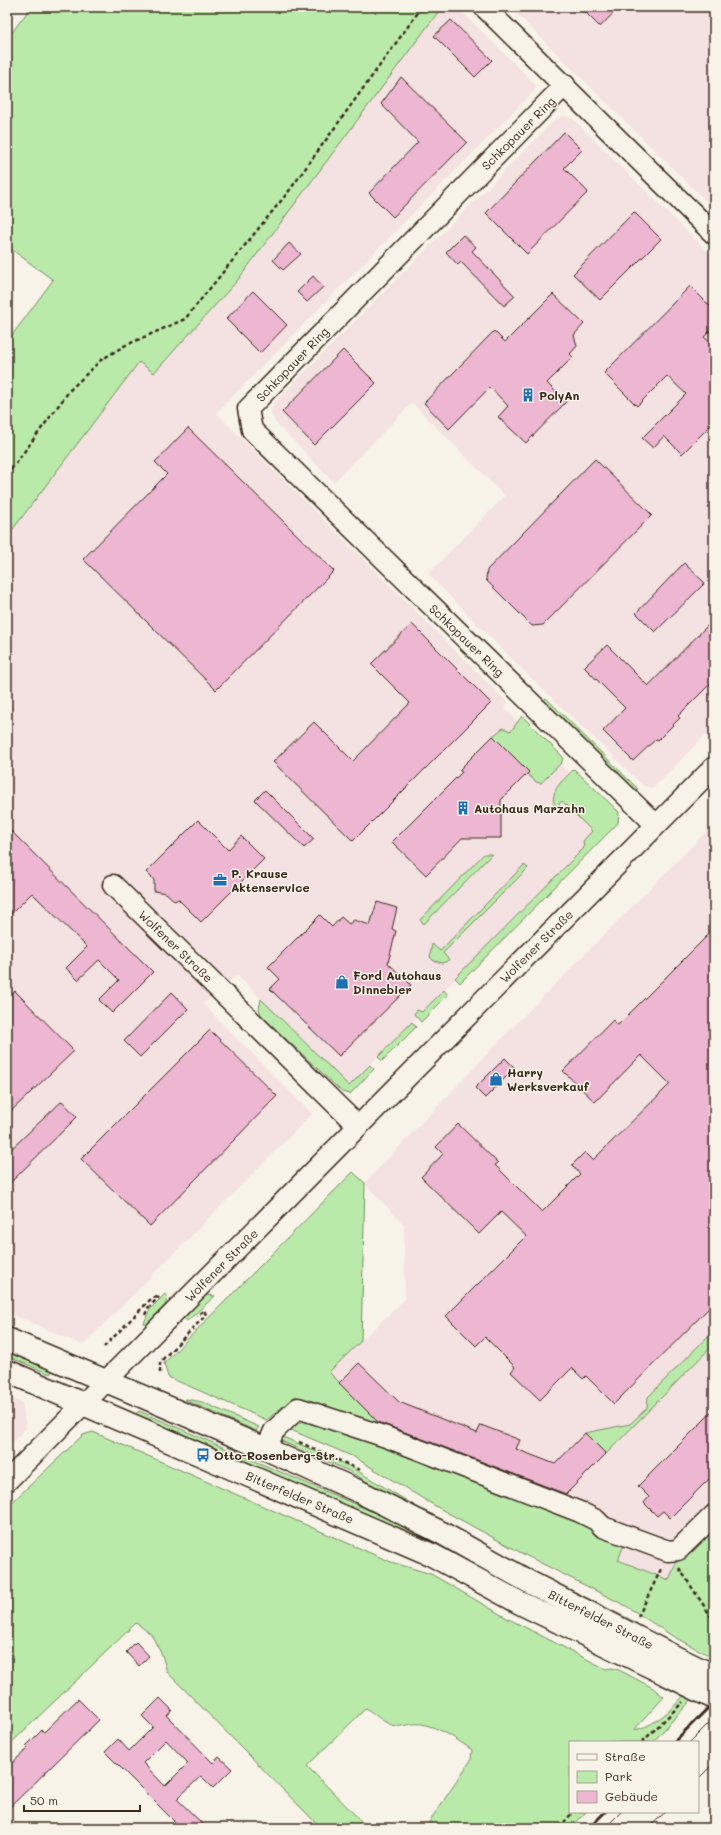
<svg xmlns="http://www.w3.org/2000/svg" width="721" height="1835" font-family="Mali,sans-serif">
	<rect width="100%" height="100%" fill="#f7f3e8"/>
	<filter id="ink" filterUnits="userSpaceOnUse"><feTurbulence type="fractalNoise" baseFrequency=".025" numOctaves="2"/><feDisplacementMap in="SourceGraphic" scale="8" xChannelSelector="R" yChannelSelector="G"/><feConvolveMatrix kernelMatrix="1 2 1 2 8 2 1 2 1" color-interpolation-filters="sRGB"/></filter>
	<g filter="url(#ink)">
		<path fill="#f4e1e1" d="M442 7H457L536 85 535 90 216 413 508 703 504 708 614 818 349 1086 237 975 203 1004 312 1114 83 1345 7 1312V537L139 362 154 373 237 281Z
			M510 7H714V209Z
			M562 116 571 117 575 121 714 258V726L653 788 644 786 524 671 428 574 505 496 412 403 334 482 275 422 271 412 272 407 275 402 556 119Z
			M714 824V1522L678 1558 669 1580 618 1559 626 1540 372 1440 329 1372 405 1299 404 1225 365 1183 512 1028Z
			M7 1396 22 1403 26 1428 7 1448Z"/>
		<path fill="#baeaaa" stroke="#7a8a64" d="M31 7H442L237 281 154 373 139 362 7 537V342L53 280 7 246V39Z
			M546 698 638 789 634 792 543 702Z
			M522 716 563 757 562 762 541 783 536 782 527 774 529 772 493 736 503 728 511 731Z
			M574 769 619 812 618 823 460 983 455 978 584 848 583 841 592 831 562 801 555 808C549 789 563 781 574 769Z
			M484 854H492L424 924 420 920Z
			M524 865 528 868 443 953 449 960 443 963 434 961 430 957 432 944 440 951Z
			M444 990 448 995 421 1022 414 1014 417 1010 422 1012Z
			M261 999 349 1086 370 1065 374 1069 350 1094 342 1092 261 1015 259 1009Z
			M412 1022 416 1027 382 1061 378 1057Z
			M353 1172 365 1183 361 1341 329 1372 382 1426 380 1430 295 1396 267 1420 168 1377 164 1363Z
			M165 1294 167 1295 166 1304 146 1325 144 1323 150 1309Z
			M205 1295 215 1296 187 1321 184 1318Z
			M714 1330V1344L606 1454 585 1433 630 1424 647 1408 648 1397Z
			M7 1347 55 1368 50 1374 7 1356Z
			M186 1399 202 1402 259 1427 256 1431 185 1400Z
			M139 1411 415 1530 645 1650 133 1416Z
			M304 1415 626 1540 618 1560 669 1580 678 1558 714 1522V1658L674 1637 628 1607 527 1556 437 1507 354 1457 284 1427Z
			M93 1432 391 1562 431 1574 505 1617 606 1669 612 1668 619 1670 653 1688 664 1697 634 1730C666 1725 693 1683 714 1660V1675L653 1742H570V1812H586L571 1828H425L471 1760 472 1750C458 1740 442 1729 426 1725 416 1722 410 1725 401 1726 389 1728 376 1715 366 1708L307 1766 368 1828H321L167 1672 162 1655 151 1634 136 1623 7 1747V1507L83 1435Z
			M281 1436 351 1467 422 1510 524 1566 635 1622 645 1630 644 1632 383 1492 349 1471 279 1440Z"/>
		<path fill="#edb7d2" stroke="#3b2a1e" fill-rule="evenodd" d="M580 7H619L600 27Z
			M451 20 492 60 475 77 434 36Z
			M401 77 467 142 393 217 369 193 418 142 381 104Z
			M564 132 582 150 564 168 588 192 527 254 486 213Z
			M634 212 661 239 600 300 573 274Z
			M463 235 476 247 472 251 515 296 504 306 461 262 458 265 446 252Z
			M289 243 301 254 283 270 273 260Z
			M313 276 323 287 307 302 297 292Z
			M690 286 714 310V327L704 337 714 346V422L682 454 664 436 653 448 642 438 686 394 667 376 637 406 604 373Z
			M253 291 287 325 260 353 226 319Z
			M553 294 584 324 574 335 577 346 570 354 573 357 547 383 566 402 526 443 498 417 508 406 490 387 449 429 424 403 494 331 505 342Z
			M343 350 376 383 314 445 282 412Z
			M188 428 334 571 216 690 83 559 167 474 155 462Z
			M595 459 652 515 543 625 532 626 486 580 487 570Z
			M684 563 705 583 655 632 636 613Z
			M714 619V680L678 716 680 718 658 740 656 739 633 761 603 731 625 708 584 667 607 645 648 686Z
			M412 624 491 703 353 841 273 762 314 722 353 761 410 703 371 664Z
			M493 736 529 772 501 800V838H462L426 875 392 842 462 772 459 770Z
			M265 790 314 839 304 848 255 800Z
			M198 820 228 850 241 836 264 859 201 922 178 899 175 901 166 893 154 891V880L146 872Z
			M7 827 153 972 112 1013 99 1000 119 980 99 960 78 980 66 968 87 947 32 893 7 918Z
			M377 902 397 908 392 929 396 931 388 963 411 985 339 1056 270 989 280 979 268 967 320 915 332 927 341 917 349 924 354 920 370 925Z
			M714 929V1303L614 1404 586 1376 583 1379 572 1368 540 1400 511 1372 515 1367 485 1337 476 1346 446 1316 526 1236 501 1212 479 1234 421 1177 443 1154 436 1147 458 1124 498 1163 495 1165 542 1212 580 1174 572 1165 585 1152 593 1160 670 1084 641 1055 595 1102 563 1071 613 1020 618 1025Z
			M15 991 74 1051 7 1115V999Z
			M172 992 188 1009 140 1057 124 1041Z
			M210 1030 277 1096 150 1226 81 1159Z
			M505 1058 515 1068 485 1098 475 1088Z
			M62 1101 77 1117 7 1186V1153Z
			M359 1363 399 1402 477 1433 481 1425 520 1440 516 1449 555 1464 585 1433 606 1454 566 1494 378 1422 339 1383Z
			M714 1410V1474L670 1518 663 1511 657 1516 644 1503 649 1497 638 1486Z
			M136 1642 149 1656 139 1666 126 1652Z
			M160 1698 172 1710 167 1716 213 1763 219 1757 232 1769 213 1788 201 1776 177 1799 207 1828H181L105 1752 118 1739 129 1751 153 1727 142 1716ZM166 1740 188 1763 165 1786 143 1763Z
			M78 1699 99 1720 7 1810V1768L28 1748 26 1746 42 1730 44 1732Z"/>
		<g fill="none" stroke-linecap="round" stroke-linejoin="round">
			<g stroke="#3b2a1e" stroke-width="23">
				<path id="minor" d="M484 7 714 234
					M565 85 248 409 252 430 656 825
					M113 885 358 1126
					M266 1449 274 1431 298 1408 386 1437 580 1512 596 1520 603 1527 668 1551 678 1550 714 1515
					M7 1481 714 767"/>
			</g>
			<g stroke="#3b2a1e" stroke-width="25">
				<path id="major" d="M7 1339 266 1449 360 1492 440 1532 531 1583 681 1660
					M7 1371 432 1555 522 1604 666 1674"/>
			</g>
			<path stroke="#3b2a1e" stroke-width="2.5" stroke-dasharray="4 3" stroke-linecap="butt" d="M7 475 70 390 101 360 124 346 185 319 289 191 422 7
				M145 1315 148 1308 159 1297
				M104 1347 152 1298 158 1297
				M160 1373V1362L206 1315 204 1310 197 1316
				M299 1442 360 1470
				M679 1568 714 1621
				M638 1617 662 1567
				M642 1742 683 1702
				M559 1828 573 1812"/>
			<use href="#minor" stroke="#f7f3e8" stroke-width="20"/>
			<use href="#major" stroke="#f7f3e8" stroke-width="22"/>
			<path stroke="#3b2a1e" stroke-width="1" d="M690 1742 714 1718
				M698 1779 714 1763
				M605 1828 621 1812
				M649 1828 665 1812"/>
			<path stroke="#3b2a1e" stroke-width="3" d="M674 1742 714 1702
				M589 1828 605 1812"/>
			<g stroke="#3b2a1e" stroke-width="25" stroke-linecap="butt">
				<path id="major-bridge" d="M681 1660 714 1676
					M666 1674 714 1698"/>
			</g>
			<use href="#major-bridge" stroke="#f7f3e8" stroke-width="22"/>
		</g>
	</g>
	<defs>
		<g id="building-bare" transform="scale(1.08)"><path d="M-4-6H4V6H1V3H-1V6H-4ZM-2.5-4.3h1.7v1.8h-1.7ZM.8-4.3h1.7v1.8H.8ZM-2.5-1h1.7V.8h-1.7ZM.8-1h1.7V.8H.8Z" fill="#1f6fb2" stroke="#f7f3e8" stroke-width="2.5" paint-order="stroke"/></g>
		<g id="office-bare" transform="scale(1.08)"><path d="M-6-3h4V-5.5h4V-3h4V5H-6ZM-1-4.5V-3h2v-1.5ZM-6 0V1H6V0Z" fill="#1f6fb2" stroke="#f7f3e8" stroke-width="2.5" paint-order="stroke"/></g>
		<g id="shop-bare" transform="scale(1.08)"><path d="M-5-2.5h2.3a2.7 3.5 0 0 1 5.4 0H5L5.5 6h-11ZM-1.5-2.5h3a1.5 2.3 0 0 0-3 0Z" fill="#1f6fb2" stroke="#f7f3e8" stroke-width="2.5" paint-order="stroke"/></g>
		<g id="bus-bare" transform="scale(1.08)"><path d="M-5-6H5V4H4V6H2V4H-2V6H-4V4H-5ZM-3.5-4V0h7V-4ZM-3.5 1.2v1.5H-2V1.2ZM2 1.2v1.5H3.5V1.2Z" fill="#1f6fb2" stroke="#f7f3e8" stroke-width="2.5" paint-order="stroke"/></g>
	</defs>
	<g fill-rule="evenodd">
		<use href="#building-bare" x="528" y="395"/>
		<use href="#building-bare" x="463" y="808"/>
		<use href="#office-bare" x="220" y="880"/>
		<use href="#shop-bare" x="342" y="982"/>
		<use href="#shop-bare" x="496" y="1079"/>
		<use href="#bus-bare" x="203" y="1455"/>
	</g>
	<g text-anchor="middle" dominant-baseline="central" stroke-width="3" stroke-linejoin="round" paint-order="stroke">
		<g font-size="12" fill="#3b2a1e" stroke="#f7f3e8">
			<text transform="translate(518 133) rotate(-45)">Schkopauer Ring</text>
			<text transform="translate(292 364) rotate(-46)">Schkopauer Ring</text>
			<text transform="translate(467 640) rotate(44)">Schkopauer Ring</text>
			<text transform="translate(176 946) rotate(44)">Wolfener Straße</text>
			<text transform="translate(536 946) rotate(-45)">Wolfener Straße</text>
			<text transform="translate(221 1265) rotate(-45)">Wolfener Straße</text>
			<text transform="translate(300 1497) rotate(23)">Bitterfelder Straße</text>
			<text transform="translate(601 1619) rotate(27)">Bitterfelder Straße</text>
		</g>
		<g font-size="12" font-weight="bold" fill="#3b2a1e" stroke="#f7f3e8" text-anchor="start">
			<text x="539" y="395">PolyAn</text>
			<text x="474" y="808">Autohaus Marzahn</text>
			<text x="231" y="873">P. Krause<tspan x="231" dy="14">Aktenservice</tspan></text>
			<text x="353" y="975">Ford Autohaus<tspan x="353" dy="14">Dinnebier</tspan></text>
			<text x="507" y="1072">Harry<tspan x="507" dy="14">Werksverkauf</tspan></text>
			<text x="214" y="1455">Otto-Rosenberg-Str.</text>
		</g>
	</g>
	<rect width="721" height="1835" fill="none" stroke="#f7f3e8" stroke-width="24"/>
	<rect x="12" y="12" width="697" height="1811" fill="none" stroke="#3b2a1e" stroke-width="1.5" filter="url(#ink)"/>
	<rect x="569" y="1741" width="130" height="72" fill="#f7f3e8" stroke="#aca397"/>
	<rect x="577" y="1754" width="20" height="6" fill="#f7f3e8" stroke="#aca397"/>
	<text x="605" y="1761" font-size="12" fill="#3b2a1e">Straße</text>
	<rect x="577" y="1771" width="20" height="12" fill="#baeaaa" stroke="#aca397"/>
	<text x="605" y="1781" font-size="12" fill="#3b2a1e">Park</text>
	<rect x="577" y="1791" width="20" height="12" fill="#edb7d2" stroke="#aca397"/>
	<text x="605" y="1801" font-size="12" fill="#3b2a1e">Gebäude</text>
	<path d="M24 1805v6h116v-6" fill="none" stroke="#3b2a1e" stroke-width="2"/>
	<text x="30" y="1805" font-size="12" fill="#3b2a1e" stroke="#f7f3e8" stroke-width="3" paint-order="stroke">50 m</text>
</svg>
